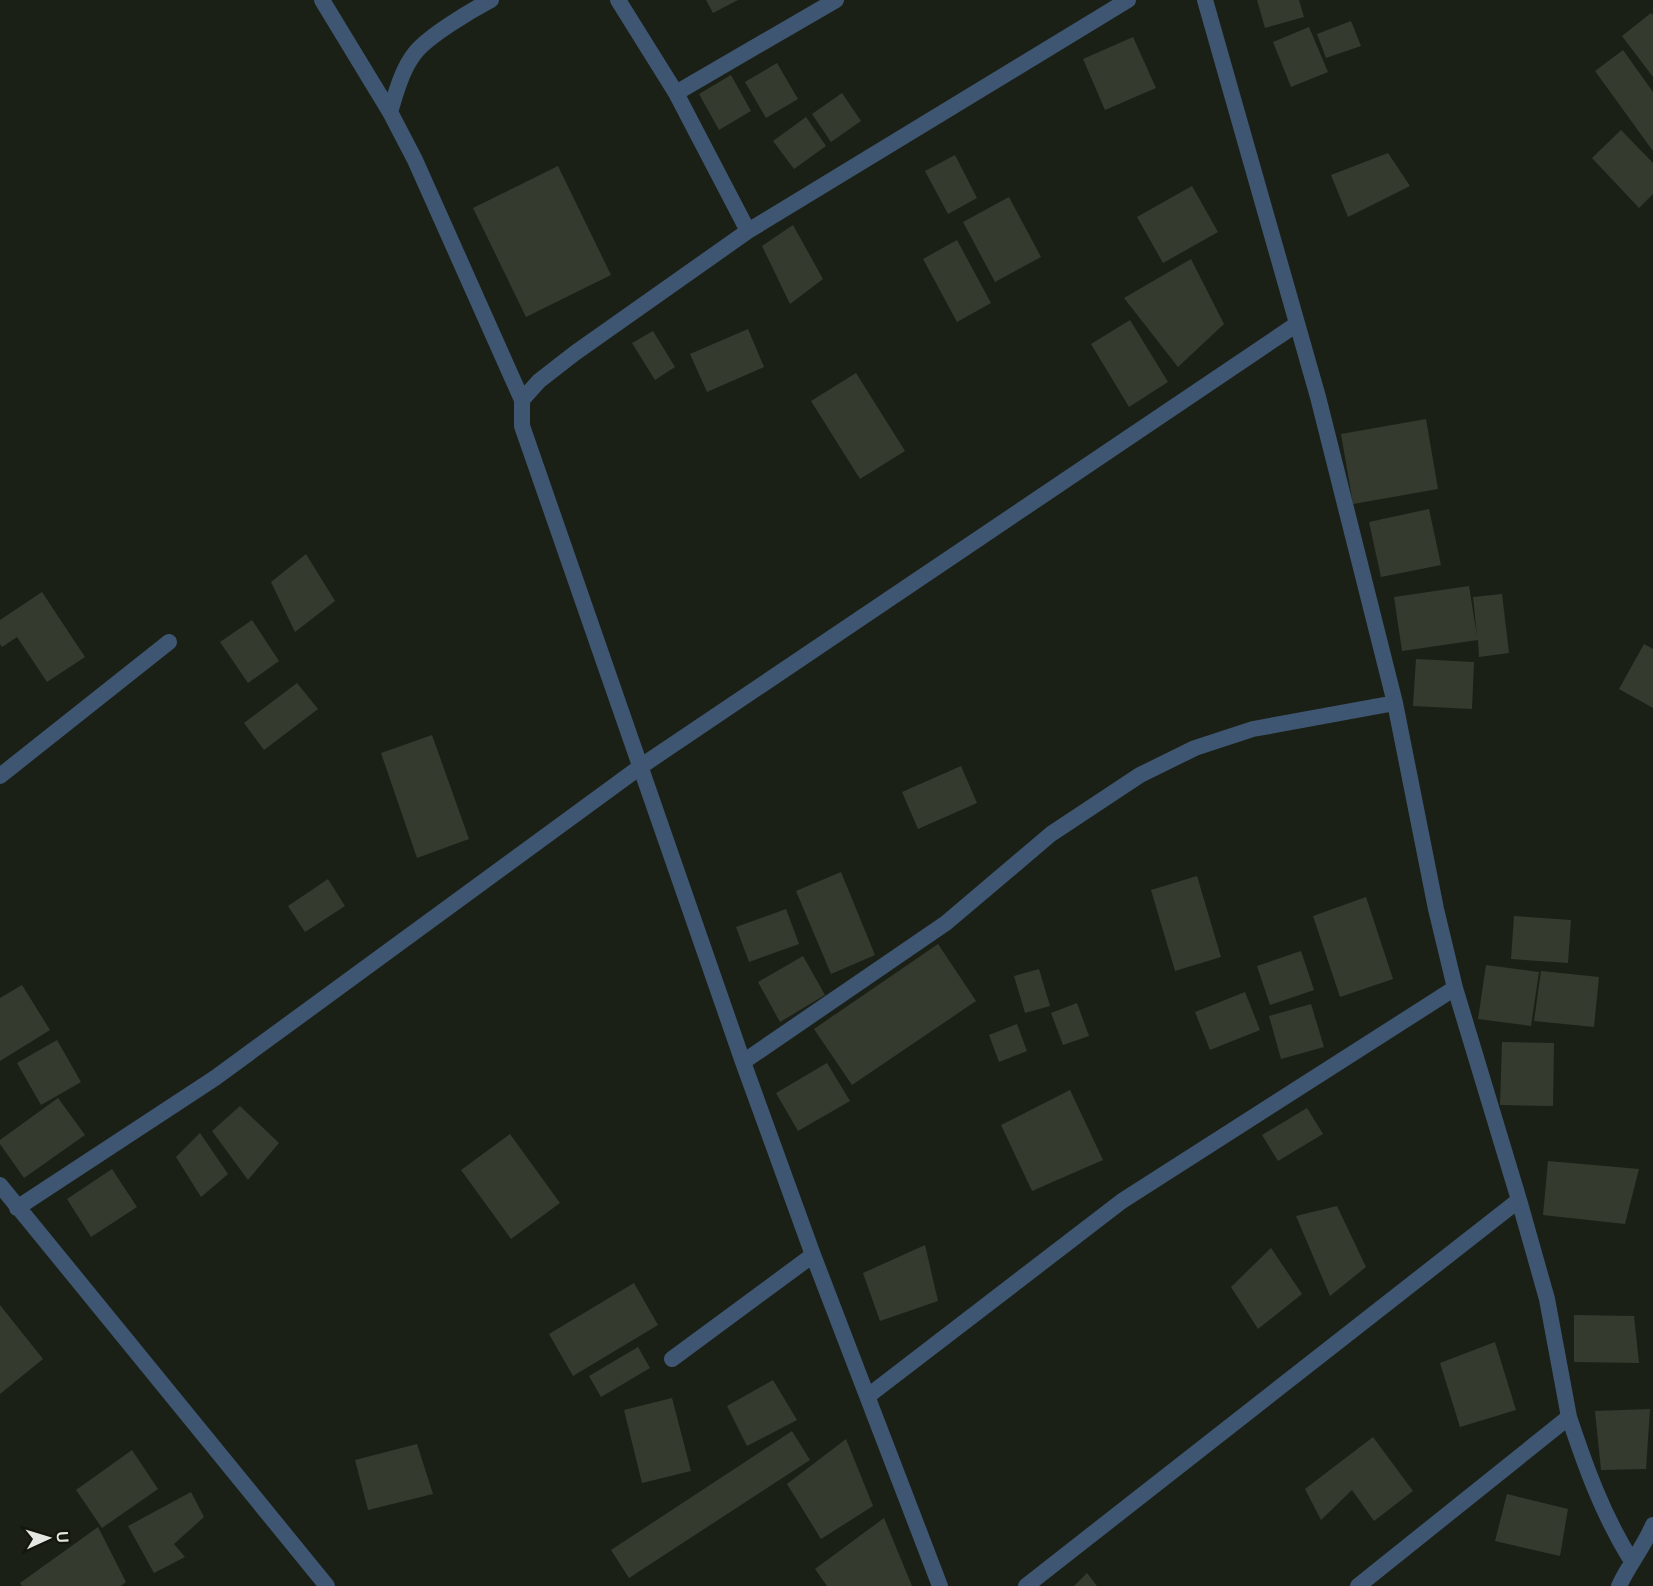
<svg xmlns="http://www.w3.org/2000/svg" width="1653" height="1586" font-family="Mulish,sans-serif">
	<rect width="100%" height="100%" fill="#1b2016"/>
	<path fill="#353a2f" d="M706 0H738L713 13Z
		M1257 0H1299L1304 17 1265 28Z
		M1651 13 1653 15V77L1622 36Z
		M1351 21 1361 46 1326 58 1317 34Z
		M1309 27 1328 72 1291 87 1273 42Z
		M1133 37 1156 88 1105 110 1083 59Z
		M1623 50 1653 92V151L1595 71Z
		M777 63 798 99 766 118 745 82Z
		M731 75 751 111 719 130 699 94Z
		M842 93 861 121 831 142 812 114Z
		M806 117 826 146 794 169 773 141Z
		M1621 130 1653 163V194L1639 208 1592 158Z
		M1388 153 1410 186 1348 217 1331 175Z
		M955 155 977 198 948 214 925 171Z
		M558 166 611 275 526 317 473 208Z
		M1192 186 1218 232 1163 263 1137 217Z
		M1009 197 1041 257 995 282 963 222Z
		M793 225 823 279 790 304 762 246Z
		M957 240 991 303 957 322 923 259Z
		M1191 259 1224 324 1178 367 1124 298Z
		M1130 320 1168 382 1129 407 1091 344Z
		M748 329 764 367 707 392 690 354Z
		M653 331 675 367 655 380 632 343Z
		M856 373 905 451 860 479 811 401Z
		M1426 419 1438 489 1353 504 1341 434Z
		M1429 509 1441 565 1381 577 1369 522Z
		M306 554 335 601 295 632 271 582Z
		M1469 586 1477 636 1473 597 1502 594 1509 653 1479 657 1478 640 1402 651 1394 597Z
		M42 592 85 657 47 682 17 637 2 647 0 644V620Z
		M252 620 279 661 248 683 220 642Z
		M1644 644 1653 649V708L1619 689Z
		M1416 659 1474 662 1472 709 1413 706Z
		M297 683 318 709 264 750 244 723Z
		M432 735 469 839 417 858 381 753Z
		M961 766 977 803 918 829 902 792Z
		M841 872 875 955 831 974 796 891Z
		M1197 876 1221 957 1175 971 1151 890Z
		M328 879 345 906 305 932 288 906Z
		M1366 897 1393 979 1340 997 1313 916Z
		M786 909 799 944 749 962 736 927Z
		M1514 916 1571 920 1568 963 1511 959Z
		M938 944 976 1001 852 1085 814 1029Z
		M1301 951 1314 990 1270 1005 1257 966Z
		M803 956 825 995 780 1022 758 982Z
		M1486 965 1539 972 1531 1026 1478 1019Z
		M1039 969 1050 1006 1025 1013 1014 976Z
		M1541 971 1599 977 1594 1027 1534 1021Z
		M22 985 50 1030 0 1061V998Z
		M1245 992 1260 1030 1210 1050 1195 1012Z
		M1077 1003 1089 1036 1063 1045 1051 1013Z
		M1311 1004 1324 1047 1281 1059 1269 1016Z
		M1017 1024 1027 1051 999 1062 989 1035Z
		M57 1040 81 1082 41 1105 17 1063Z
		M1502 1042 1554 1043 1553 1106 1500 1105Z
		M827 1063 850 1101 798 1131 776 1093Z
		M1070 1090 1103 1160 1032 1191 1001 1125Z
		M58 1098 85 1135 24 1178 0 1144V1140Z
		M240 1106 279 1143 248 1180 212 1131Z
		M1307 1108 1323 1134 1278 1161 1262 1135Z
		M200 1133 228 1174 201 1197 176 1157Z
		M510 1134 560 1203 511 1239 461 1170Z
		M1548 1161 1639 1169 1625 1224 1543 1215Z
		M112 1169 137 1207 91 1237 67 1199Z
		M1337 1206 1366 1267 1330 1296 1296 1216Z
		M925 1245 938 1301 880 1321 863 1273Z
		M1271 1248 1302 1294 1258 1329 1231 1287Z
		M634 1283 658 1325 573 1376 549 1334Z
		M0 1305 43 1359 0 1394Z
		M1574 1315 1634 1316 1639 1363 1574 1362Z
		M1495 1342 1516 1410 1460 1427 1440 1363Z
		M638 1347 650 1368 601 1397 589 1376Z
		M773 1380 797 1420 747 1446 727 1406Z
		M672 1398 691 1471 642 1483 624 1410Z
		M1650 1409 1646 1469 1601 1470 1595 1411Z
		M792 1431 810 1460 629 1578 611 1550Z
		M1373 1437 1413 1491 1374 1521 1352 1490 1321 1520 1305 1489Z
		M846 1439 873 1506 821 1539 787 1484Z
		M417 1444 433 1494 368 1510 355 1460Z
		M132 1450 158 1489 102 1528 76 1490Z
		M191 1492 204 1517 174 1544 185 1557 154 1573 128 1526Z
		M1507 1494 1568 1509 1560 1556 1495 1541Z
		M884 1518 912 1586H827L815 1569Z
		M98 1527 126 1582 121 1586H22L20 1583Z
		M1087 1573 1097 1586H1074Z"/>
	<g fill="none" stroke-linecap="round" stroke-linejoin="round">
		<path stroke="#3f5672" stroke-width="16" d="M322 0 390 112 415 160 522 400
			M618 0 676 93
			M836 0 676 93 748 231 1128 0
			M390 112C396 93 402 69 415 53 428 36 472 10 491 0
			M748 231 575 353 539 381 522 400V426L743 1062 813 1255 940 1586
			M0 776 169 642
			M743 1062 946 923 1051 834 1140 775 1195 748 1253 729 1395 703
			M0 1185 327 1586
			M1519 1200 1547 1299 1569 1417
			M17 1208 215 1078 640 767 1297 324
			M672 1359 813 1255
			M868 1396 1122 1201 1455 988
			M1026 1586 1519 1200 1455 988 1436 909 1395 703 1318 397 1205 0
			M1358 1586 1569 1417C1586 1468 1603 1515 1631 1560
			M1619 1586C1629 1564 1644 1547 1653 1525"/>
	</g>
	<g transform="translate(48 1538) rotate(86)" stroke="#12160d" stroke-width="4.5" paint-order="stroke">
	<path d="M0-4.5L10 22L0 15L-10 22Z" fill="#e5e8e2"/>
	<text y="-9" font-size="16" font-weight="bold" text-anchor="middle" fill="#e5e8e2">U</text>
	</g>
</svg>
